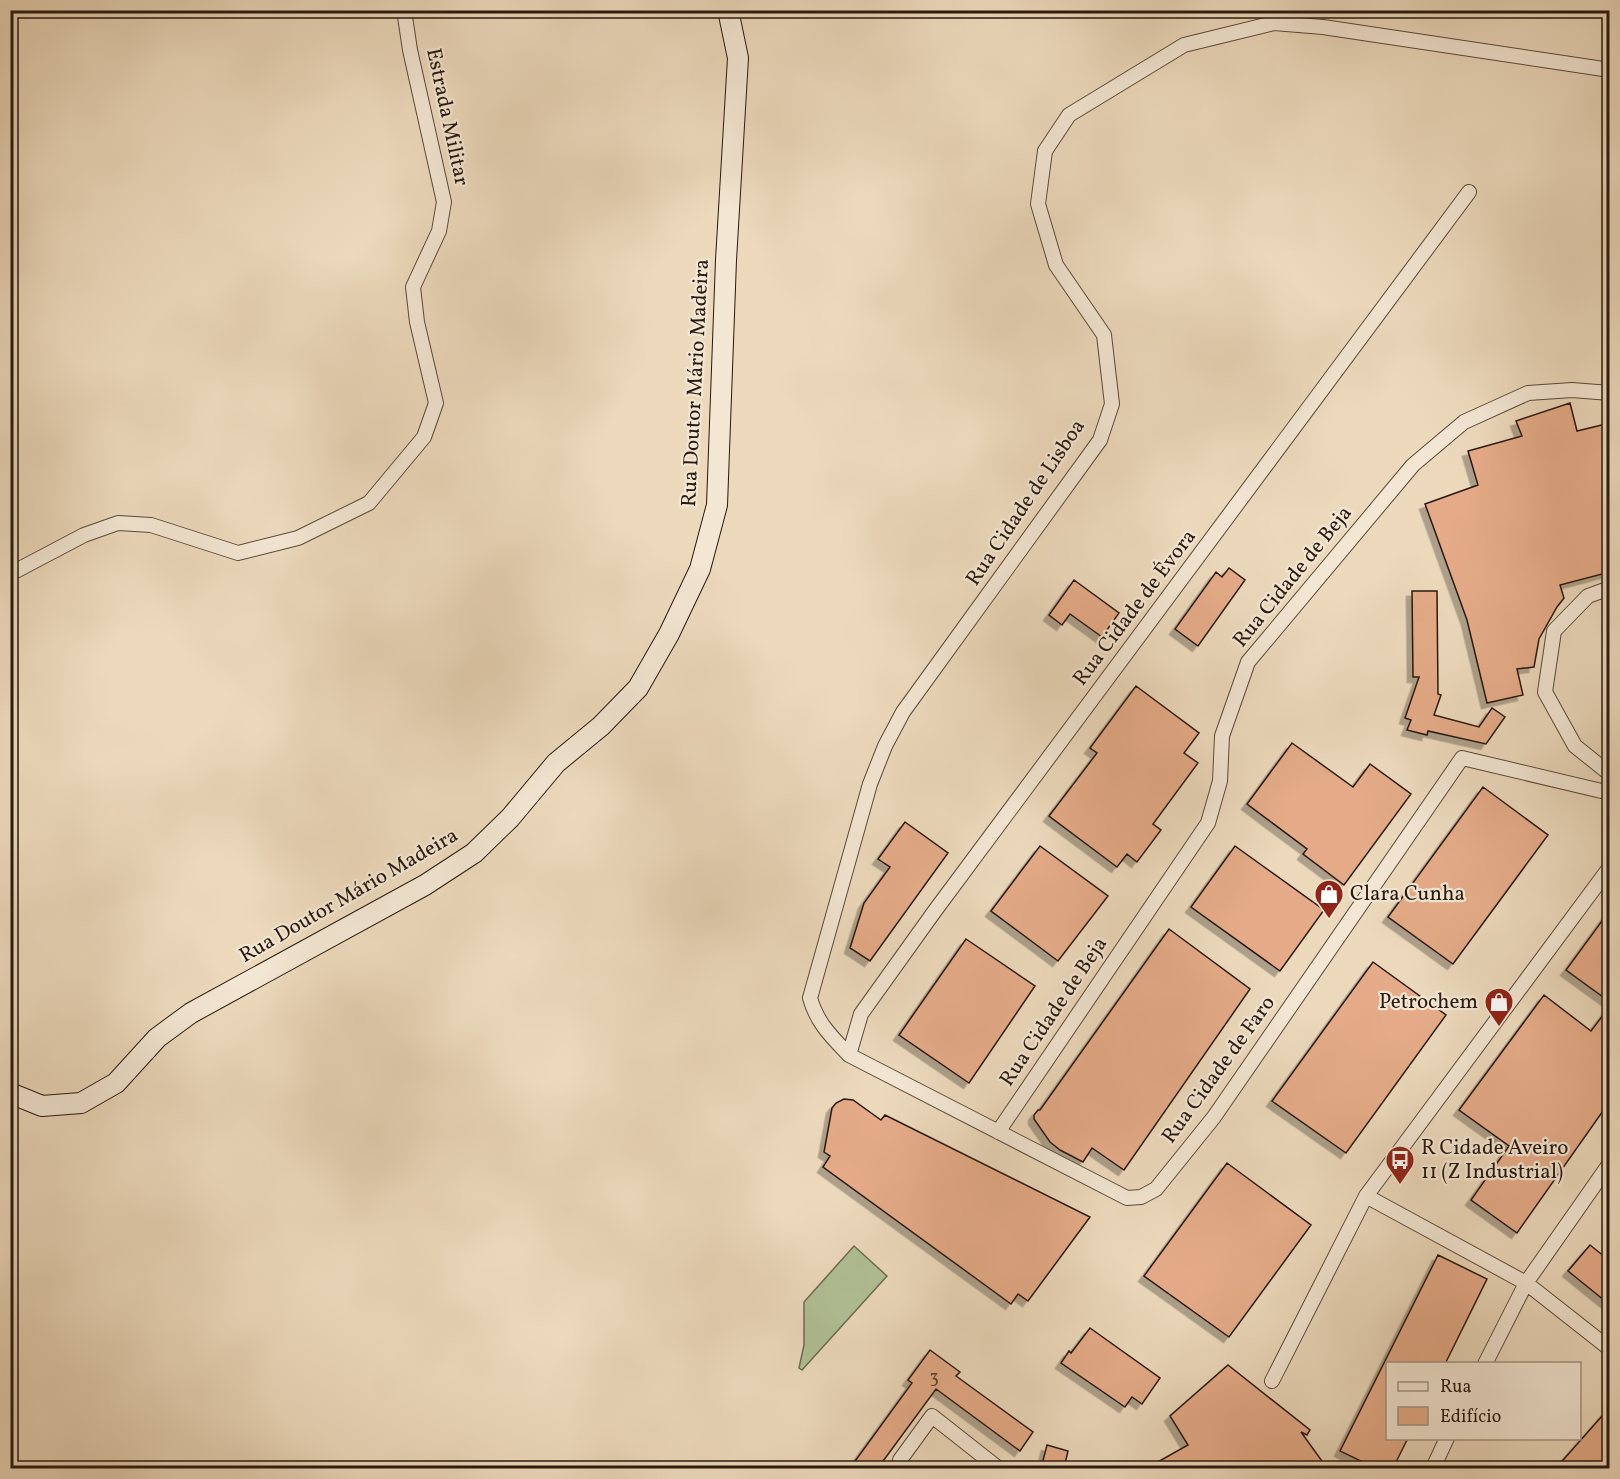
<svg xmlns="http://www.w3.org/2000/svg" width="1620" height="1479" font-family="Vollkorn,serif">
	<defs>
		<filter id="shadow"><feDropShadow dx="-5.5" dy="5.5" stdDeviation="0" flood-color="#0004"/></filter>
	</defs>
	<rect width="100%" height="100%" fill="#ecd9bc"/>
	<filter id="stains"><feTurbulence type="fractalNoise" baseFrequency=".00333" numOctaves="4"/><feColorMatrix values="0 0 0 0 .2 0 0 0 0 .09 0 0 0 0 .02 0 0 0 .5 -.17"/></filter>
	<radialGradient id="worn" r=".72"><stop offset=".6" stop-color="#630" stop-opacity="0"/><stop offset="1" stop-color="#630" stop-opacity=".3"/></radialGradient>
	<path fill="#b1c096" stroke="#6d6c52" stroke-width="1.5" d="M854 1246 887 1276 802 1370 799 1368 804 1345V1302Z"/>
	<path fill="#e5ab88" stroke="#29190e" stroke-width="1.5" filter="url(#shadow)" d="M1570 403 1577 431 1610 423V572L1560 585 1564 598 1557 607 1539 639 1534 667 1517 669 1523 695 1487 703 1467 620 1425 504 1478 485 1468 451 1522 436 1516 421Z
		M1229 568 1245 580 1198 646 1175 629 1216 572 1222 577Z
		M1074 580 1119 613 1102 637 1070 614 1062 625 1049 615Z
		M1412 591H1437L1438 694 1441 695 1434 715 1479 727 1492 708 1505 717 1486 744 1428 731 1427 735 1407 730 1411 720 1405 718 1419 677H1413Z
		M1136 686 1199 733 1184 753 1198 763 1153 824 1161 830 1137 862 1127 854 1117 867 1049 816 1097 753 1090 748Z
		M1292 743 1353 787 1370 764 1411 794 1344 885 1303 854 1307 849 1247 804Z
		M1483 787 1548 835 1453 964 1388 917Z
		M905 822 948 853 870 961 850 948 864 903 890 867 878 859Z
		M1040 846 1108 896 1058 961 991 911Z
		M1235 846 1324 910 1280 971 1191 907Z
		M1610 910V1002L1566 970Z
		M1169 929 1250 989 1124 1170 1092 1148 1083 1162 1060 1150 1050 1142 1034 1119V1115L1038 1110H1040Z
		M966 939 1035 986 969 1083 899 1035Z
		M1373 962 1446 1015 1346 1153 1272 1101Z
		M1544 995 1591 1031 1610 1006V1101L1517 1233 1471 1200 1509 1146 1459 1110Z
		M844 1099 853 1100 881 1120 885 1115 1090 1217 1028 1301 1018 1294 1011 1304 823 1167 830 1156 824 1152 832 1108 836 1103Z
		M1227 1163 1311 1225 1229 1337 1144 1276Z
		M1590 1245 1610 1261V1305L1568 1271Z
		M1438 1255 1487 1279 1445 1364H1388V1438H1408L1393 1468H1375L1340 1451Z
		M1090 1328 1160 1378 1142 1404 1132 1397 1125 1407 1061 1363 1069 1351 1071 1353Z
		M930 1350 960 1372 956 1376 1033 1432 1020 1451 936 1389 878 1468H850L912 1383 908 1380Z
		M1228 1365 1310 1430 1307 1435 1301 1432 1327 1468H1147L1188 1445 1170 1416Z
		M1610 1407V1468H1556Z
		M1047 1445 1068 1451 1064 1468H1041Z"/>
	<g fill="none" stroke-linecap="round" stroke-linejoin="round">
		<g stroke="#5a493a" stroke-width="16">
			<path id="street" d="M1610 70 1323 27 1274 23 1184 45 1069 115 1045 151 1038 204 1056 265 1104 335 1112 404 1100 440 903 712 885 746 870 784 810 998C817 1023 831 1036 849 1055L1127 1198 1141 1197 1156 1189 1214 1117 1462 758 1610 793
				M10 574 84 535 118 523 151 525 238 553 298 538 369 503 424 437 436 403 417 322 413 287 439 231 444 202 410 50 404 10
				M1610 588 1588 596 1554 631 1545 692 1575 746 1610 774
				M849 1055 861 1014 934 912 1469 192
				M998 1132 1208 823 1220 781 1222 736 1248 662 1413 465 1464 422 1528 393 1572 390 1610 393
				M1366 1196 1526 1283 1610 1349
				M1485 1364 1526 1283 1610 1163
				M1272 1381 1366 1196 1610 867
				M902 1468 900 1460 932 1416 998 1468
				M1433 1468 1447 1438"/>
		</g>
		<g stroke="#29190e" stroke-width="22">
			<path id="secondary" d="M10 1093 42 1106 81 1103 116 1083 157 1038 191 1013 425 885 474 853 510 818 556 763 601 726 638 688 669 634 700 569 717 505 726 260 738 58 728 10"/>
		</g>
		<use href="#street" stroke="#f3e6d3" stroke-width="14"/>
		<use href="#secondary" stroke="#f3e6d3" stroke-width="20"/>
	</g>
	<defs>
		<g id="shop-pin" transform="scale(1.5)"><path d="M0 17L-7.5 6A9.5 9.5 0 1 1 7.5 6Z" fill="#8f2418" stroke="#f3e6d3"/><path d="M-5-2.5h2.3a2.7 3.5 0 0 1 5.4 0H5L5.5 6h-11ZM-1.5-2.5h3a1.5 2.3 0 0 0-3 0Z" fill="#fff"/></g>
		<g id="bus-pin" transform="scale(1.5)"><path d="M0 17L-7.5 6A9.5 9.5 0 1 1 7.5 6Z" fill="#8f2418" stroke="#f3e6d3"/><path d="M-5-6H5V4H4V6H2V4H-2V6H-4V4H-5ZM-3.5-4V0h7V-4ZM-3.5 1.2v1.5H-2V1.2ZM2 1.2v1.5H3.5V1.2Z" fill="#fff"/></g>
	</defs>
	<g fill-rule="evenodd">
		<use href="#shop-pin" x="1329" y="894"/>
		<use href="#shop-pin" x="1499" y="1002"/>
		<use href="#bus-pin" x="1400" y="1160"/>
	</g>
	<g text-anchor="middle" dominant-baseline="central" stroke-width="4.5" stroke-linejoin="round" paint-order="stroke">
		<g font-size="18" fill="#583e2c">
			<text x="934" y="1378">3</text>
		</g>
		<g font-size="21" fill="#29190e" stroke="#f3e6d3">
			<text transform="translate(447 117) rotate(78)">Estrada Militar</text>
			<text transform="translate(696 383) rotate(-87)">Rua Doutor Mário Madeira</text>
			<text transform="translate(1026 503) rotate(-56)">Rua Cidade de Lisboa</text>
			<text transform="translate(1293 577) rotate(-51)">Rua Cidade de Beja</text>
			<text transform="translate(1135 608) rotate(-53)">Rua Cidade de Évora</text>
			<text transform="translate(349 896) rotate(-30)">Rua Doutor Mário Madeira</text>
			<text transform="translate(1054 1012) rotate(-56)">Rua Cidade de Beja</text>
			<text transform="translate(1219 1070) rotate(-54)">Rua Cidade de Faro</text>
		</g>
		<g font-size="21" fill="#29190e" stroke="#f3e6d3" text-anchor="start">
			<text x="1350" y="894">Clara Cunha</text>
			<text x="1478" y="1002" text-anchor="end">Petrochem</text>
			<text x="1421" y="1148">R Cidade Aveiro<tspan x="1421" dy="24">11 (Z Industrial)</tspan></text>
		</g>
	</g>
	<rect width="1620" height="1479" fill="none" stroke="#ecd9bc" stroke-width="36"/>
	<rect x="12" y="12" width="1596" height="1455" fill="none" stroke="#29190e" stroke-width="3"/>
	<rect x="18" y="18" width="1584" height="1443" fill="none" stroke="#29190e" stroke-width="1.5"/>
	<rect x="1386" y="1362" width="195" height="78" fill="#f3e6d3" stroke="#a29484" stroke-width="1.5"/>
	<rect x="1398" y="1382" width="30" height="9" fill="#f3e6d3" stroke="#a29484" stroke-width="1.5"/>
	<text x="1440" y="1392" font-size="18" fill="#29190e">Rua</text>
	<rect x="1398" y="1407" width="30" height="18" fill="#e5ab88" stroke="#a29484" stroke-width="1.5"/>
	<text x="1440" y="1422" font-size="18" fill="#29190e">Edifício</text>
	<rect width="100%" height="100%" filter="url(#stains)"/>
	<rect width="100%" height="100%" fill="url(#worn)"/>
</svg>
